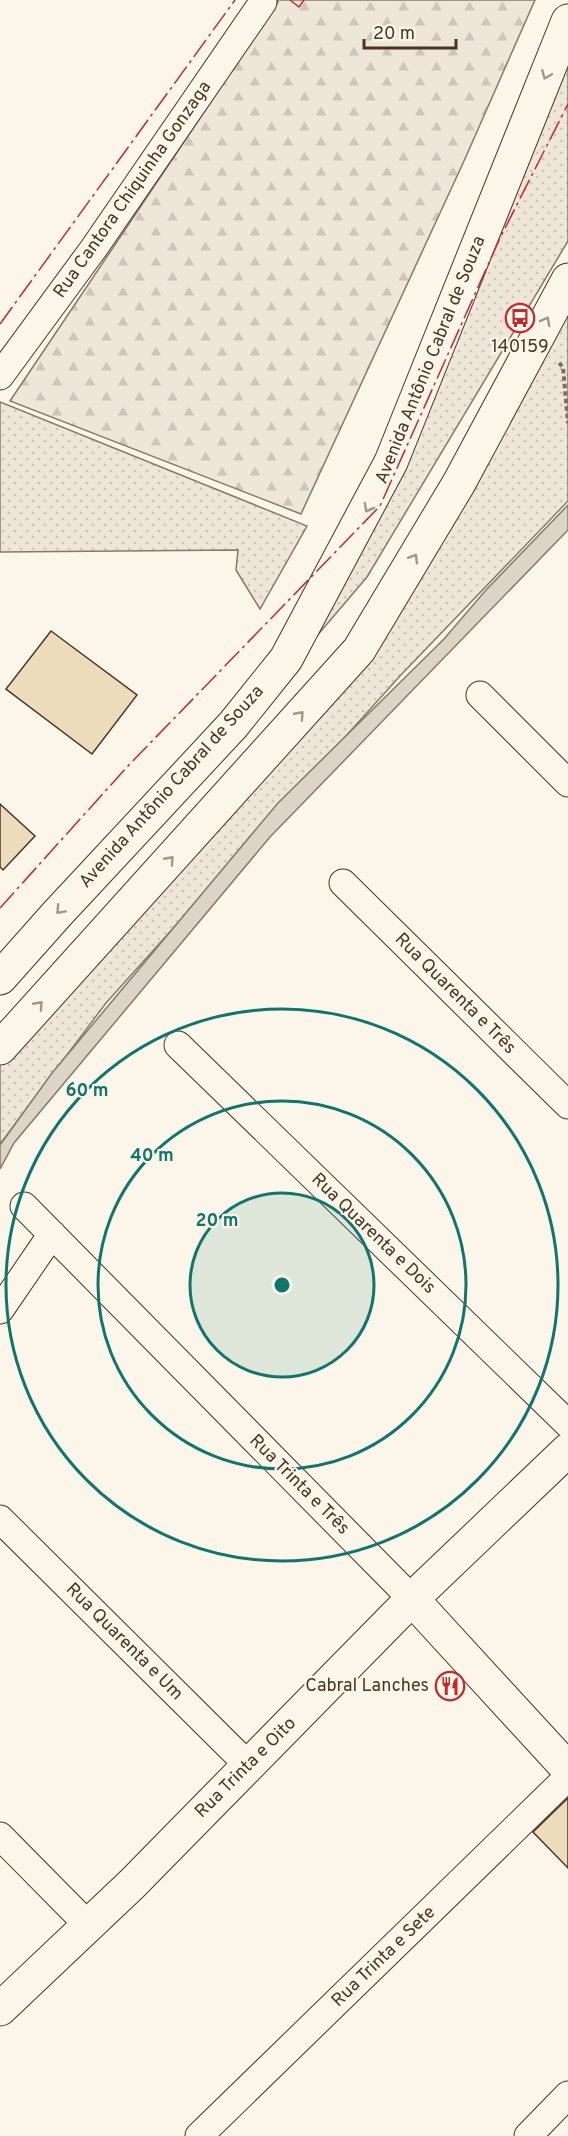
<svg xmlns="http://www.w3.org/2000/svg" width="568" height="2136" font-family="Overpass,sans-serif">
	<defs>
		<pattern id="grass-dots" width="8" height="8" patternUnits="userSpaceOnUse" patternTransform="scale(1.5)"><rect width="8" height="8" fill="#ede6d9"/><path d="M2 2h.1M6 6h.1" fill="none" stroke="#cdc6ba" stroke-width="1.8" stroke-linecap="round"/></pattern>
		<pattern id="forest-firs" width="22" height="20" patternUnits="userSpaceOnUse" patternTransform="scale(1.5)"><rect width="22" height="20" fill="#ede6d9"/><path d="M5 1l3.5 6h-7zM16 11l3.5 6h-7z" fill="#cdc6ba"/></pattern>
	</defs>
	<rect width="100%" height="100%" fill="#fbf6e9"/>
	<path fill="url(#grass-dots)" stroke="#887966" stroke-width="1.5" d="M568 19V241L367 577 310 644Z
		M568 297V501L399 677 106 1003 0 1144V1065L364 659Z
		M0 402 307 526 260 609 236 570 238 550 0 552Z"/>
	<path fill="url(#forest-firs)" stroke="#887966" stroke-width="1.5" d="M276 0H535L464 161 301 514 10 401 278 2Z"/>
	<path fill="#dcd4c6" stroke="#887966" stroke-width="1.5" d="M568 505V530L270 837 14 1143 0 1169V1145L52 1073 278 803 444 639 486 590Z"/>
	<path fill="#ecdcbc" stroke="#4a3520" stroke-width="1.5" d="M51 631 137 695 92 754 6 689Z
		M0 804 35 836 3 870 0 867Z
		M568 1798V1868L533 1832Z"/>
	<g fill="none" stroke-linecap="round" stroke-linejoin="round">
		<g stroke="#4a3520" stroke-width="29">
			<path id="street" d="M0 376 94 248 263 2
				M480 695 568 783
				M343 883 568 1105
				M178 1045 568 1424
				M24 1206 412 1599
				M0 1310 52 1234
				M0 1519 248 1765
				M0 1836 88 1925
				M199 2136 568 1777
				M528 2136 568 2095"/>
		</g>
		<g stroke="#4a3520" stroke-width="35">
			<path id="secondary" d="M412 1599 568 1769
				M0 2009 132 1884 412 1599 568 1450"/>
		</g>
		<g stroke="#4a3520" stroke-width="35">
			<path id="highway" d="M0 978 57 914 233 725 286 659 391 462 568 21
				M0 1048 359 650 459 483 568 280"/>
		</g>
		<path stroke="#7f6f5c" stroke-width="4" stroke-dasharray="4.5 3" stroke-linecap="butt" d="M559 363 563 367 568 423"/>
		<use href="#street" stroke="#fbf6e9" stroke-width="27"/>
		<use href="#secondary" stroke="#fbf6e9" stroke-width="33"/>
		<use href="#highway" stroke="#fbf6e9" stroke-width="33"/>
		<path stroke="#c62828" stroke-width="1.5" stroke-dasharray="21 4.5 3 4.5" stroke-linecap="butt" d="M290 0 299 7 304 0
			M0 324 235 0
			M0 908 127 767 380 506 500 238 568 104"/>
	</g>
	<defs><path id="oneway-chevron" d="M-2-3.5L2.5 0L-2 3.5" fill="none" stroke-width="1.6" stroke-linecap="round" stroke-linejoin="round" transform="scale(1.5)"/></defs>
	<g stroke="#a29684">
		<use href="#oneway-chevron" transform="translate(546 75) rotate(112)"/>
		<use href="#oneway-chevron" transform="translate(546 321) rotate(-62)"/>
		<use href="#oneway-chevron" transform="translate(368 508) rotate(118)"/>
		<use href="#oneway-chevron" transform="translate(414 558) rotate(-59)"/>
		<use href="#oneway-chevron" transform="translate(300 715) rotate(-48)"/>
		<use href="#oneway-chevron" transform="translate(170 860) rotate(-48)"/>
		<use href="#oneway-chevron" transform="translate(60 910) rotate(133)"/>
		<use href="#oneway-chevron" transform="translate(39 1005) rotate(-48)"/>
	</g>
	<circle cx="282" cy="1285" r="92" fill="#0f766e" fill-opacity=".12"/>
	<g fill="none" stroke="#0f766e" stroke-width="3">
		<circle cx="282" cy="1285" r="92"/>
		<circle cx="282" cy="1285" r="184"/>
		<circle cx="282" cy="1285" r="276"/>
	</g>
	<defs>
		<g id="bus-ring" transform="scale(1.5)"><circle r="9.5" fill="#fbf6e9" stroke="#c62828" stroke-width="1.5"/><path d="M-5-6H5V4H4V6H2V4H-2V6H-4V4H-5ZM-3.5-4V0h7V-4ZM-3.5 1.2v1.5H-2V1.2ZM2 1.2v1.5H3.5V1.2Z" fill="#c62828"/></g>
		<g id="restaurant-ring" transform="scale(1.5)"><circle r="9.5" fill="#fbf6e9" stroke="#c62828" stroke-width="1.5"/><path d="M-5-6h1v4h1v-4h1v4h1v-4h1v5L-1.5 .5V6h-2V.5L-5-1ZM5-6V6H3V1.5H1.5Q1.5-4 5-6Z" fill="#c62828"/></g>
	</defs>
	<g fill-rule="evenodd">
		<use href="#bus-ring" x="520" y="318"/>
		<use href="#restaurant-ring" x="450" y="1686"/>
	</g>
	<g text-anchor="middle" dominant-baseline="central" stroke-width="4.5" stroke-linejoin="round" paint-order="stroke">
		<g font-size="18" fill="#4a3520" stroke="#fbf6e9">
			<text transform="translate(133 190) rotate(-55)">Rua Cantora Chiquinha Gonzaga</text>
			<text transform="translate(431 360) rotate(-68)">Avenida Antônio Cabral de Souza</text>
			<text transform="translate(172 787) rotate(-48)">Avenida Antônio Cabral de Souza</text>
			<text transform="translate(455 994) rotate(45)">Rua Quarenta e Três</text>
			<text transform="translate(373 1234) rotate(44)">Rua Quarenta e Dois</text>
			<text transform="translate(299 1485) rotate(45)">Rua Trinta e Três</text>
			<text transform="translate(124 1642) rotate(45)">Rua Quarenta e Um</text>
			<text transform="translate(246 1768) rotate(-45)">Rua Trinta e Oito</text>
			<text transform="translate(384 1957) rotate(-44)">Rua Trinta e Sete</text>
		</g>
		<g font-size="18" fill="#4a3520" stroke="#fbf6e9">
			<text x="520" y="347">140159</text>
			<text x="429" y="1686" text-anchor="end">Cabral Lanches</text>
		</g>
	</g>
	<circle cx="282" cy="1285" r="9" fill="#0f766e" stroke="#fbf6e9" stroke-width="3"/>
	<g font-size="18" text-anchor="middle" font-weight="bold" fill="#0f766e" stroke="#fbf6e9" stroke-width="4.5" stroke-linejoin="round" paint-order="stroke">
		<text x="87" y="1096">60 m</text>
		<text x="152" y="1161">40 m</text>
		<text x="217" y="1226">20 m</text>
	</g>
	<path d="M364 39v9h92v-9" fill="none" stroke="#4a3520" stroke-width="3"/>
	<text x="373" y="39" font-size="18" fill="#4a3520" stroke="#fbf6e9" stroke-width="4.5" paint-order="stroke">20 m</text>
</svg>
